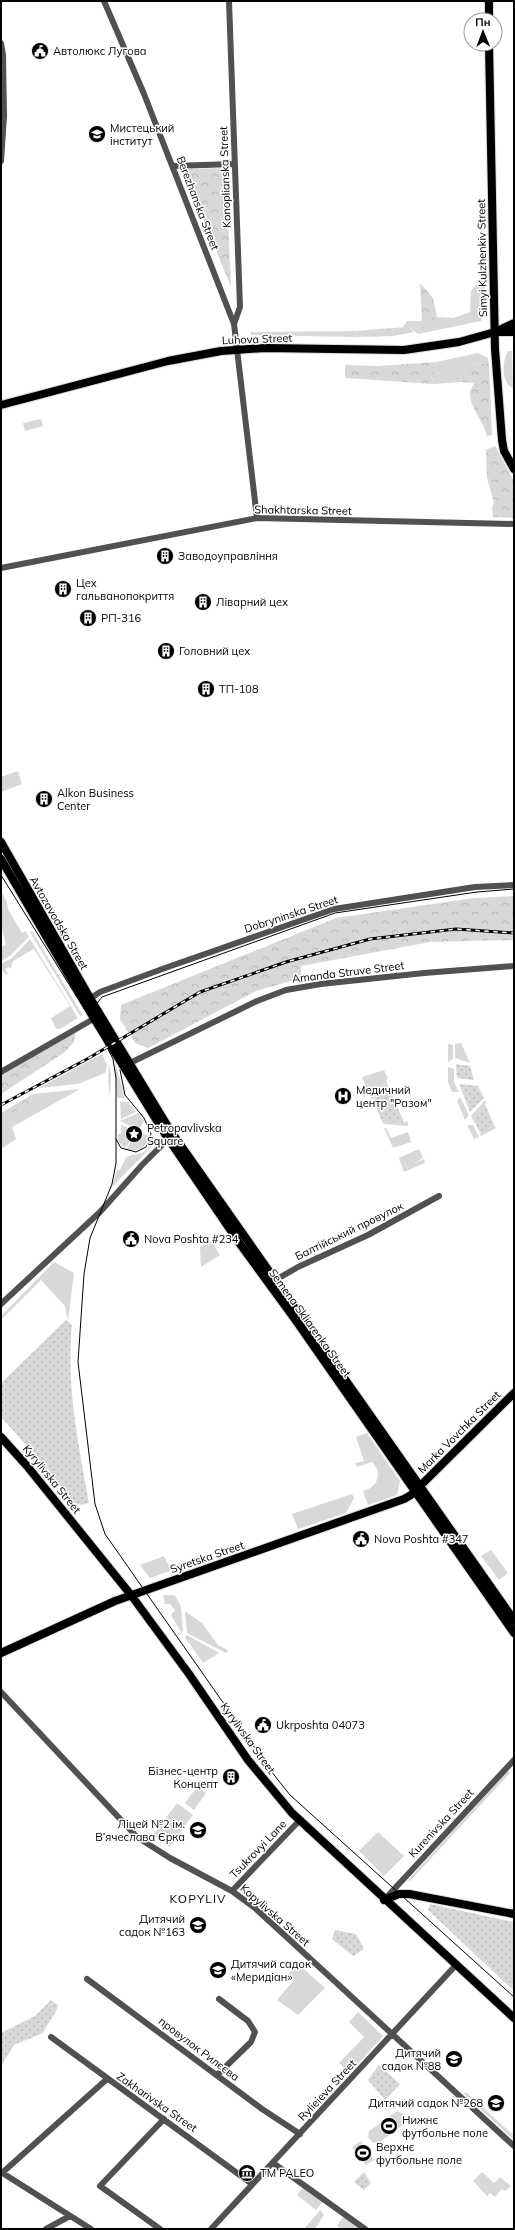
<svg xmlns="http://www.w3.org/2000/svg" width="515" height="2230" font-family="Mulish,sans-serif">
	<defs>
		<pattern id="forest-crowns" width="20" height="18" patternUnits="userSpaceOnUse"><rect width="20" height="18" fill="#d8d8d8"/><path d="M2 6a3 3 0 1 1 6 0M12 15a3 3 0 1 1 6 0" fill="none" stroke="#b8b8b8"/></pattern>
		<pattern id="park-dots" width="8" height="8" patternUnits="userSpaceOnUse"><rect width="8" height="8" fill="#d8d8d8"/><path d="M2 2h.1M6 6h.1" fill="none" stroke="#b8b8b8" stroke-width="1.8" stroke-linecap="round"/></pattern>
	</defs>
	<rect width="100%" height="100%" fill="#fff"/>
	<path fill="#d8d8d8" d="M484 275 486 305 481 321 418 334 427 324 437 317 453 318 470 312 471 291Z
		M409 327 414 332 393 336 392 328Z
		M355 331 357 337 251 335V332Z
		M508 351H512L513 388 509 386C501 377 503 360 508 351Z
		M478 353 488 358 489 364 468 363 467 370 460 377 461 382 434 384 431 376 434 373 437 365 436 362Z
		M41 419 43 426 25 431 23 423Z
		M18 771 22 784 1 792V777Z
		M1 891 7 902 8 909 22 933 26 931 29 937 10 956 1 961V947L6 945 1 926Z
		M32 931 82 1014 80 1016 30 932Z
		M30 939 78 1018 60 1029H56L51 1018 70 1006 34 949 13 961 11 969 9 967 5 969 8 974 6 975 1 968V964L12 958Z
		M461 1043 470 1063 455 1058V1044Z
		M448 1044 453 1045V1059L448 1062Z
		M102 1054 107 1065 105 1073 78 1084 38 1088Z
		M115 1062 125 1098H117Z
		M109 1064 111 1073 110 1098 108 1081Z
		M448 1067 454 1069V1082L459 1092H452L448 1082Z
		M384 1070 388 1078 372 1100 362 1077Z
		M80 1089 12 1127 16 1139 1 1149V1120L30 1104 33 1094Z
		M460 1097 469 1115 465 1120 457 1101Z
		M485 1100 486 1103 473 1118 476 1127 471 1116Z
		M120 1102H128L136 1112 121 1119Z
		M138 1113 144 1121 139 1130 120 1121Z
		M382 1120 408 1122V1126L383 1124Z
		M121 1125 137 1132 125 1148 118 1141V1134H121Z
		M467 1125H473L479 1137 474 1139Z
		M494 1125 496 1128 481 1136 480 1133Z
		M384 1128H386L391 1138 408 1132 411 1142 393 1148Z
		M139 1132 150 1136C147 1147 138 1153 126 1149Z
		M157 1136 155 1143 112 1187 117 1170H120L126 1157 144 1152Z
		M419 1149 423 1158 413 1164 424 1159 425 1163 404 1172 399 1158Z
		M208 1241 212 1242 220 1255 201 1267 200 1247Z
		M54 1262 74 1273 68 1321 65 1306 41 1280 1 1320V1316Z
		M367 1433 400 1481 397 1495 368 1505 363 1491C378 1487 383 1473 372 1462L357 1467 355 1463 364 1461 356 1437Z
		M352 1494 354 1498 346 1513 298 1529 292 1514Z
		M491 1550 508 1573 499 1580 481 1556Z
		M164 1556 169 1566 186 1561 187 1565 150 1578 140 1565Z
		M163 1595H175L181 1607 183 1631 181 1632 171 1615 175 1610 170 1604H165Z
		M185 1611 202 1623 218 1645 228 1650 226 1653 187 1633Z
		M187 1635 219 1653 203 1663 185 1637Z
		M508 1771 510 1773 410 1881 408 1880Z
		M197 1787 206 1793 194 1810 185 1803Z
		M177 1803 193 1815 169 1847 153 1835Z
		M378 1832 404 1856 384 1876 359 1851Z
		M297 1963 325 1988 298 2015 277 2000 293 1981 287 1976Z
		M358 2012 383 2036 350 2073 339 2063 364 2037 349 2022Z
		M466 2092 514 2136V2140L464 2094Z
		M397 2111 404 2114 408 2121 380 2142 373 2143 368 2137 369 2131Z
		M361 2141 374 2160 366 2165 352 2147Z
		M482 2172 494 2183 500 2177 511 2186 505 2191 502 2189 495 2197 490 2193 487 2196 473 2181Z
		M304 2186 324 2200 316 2210 297 2195Z
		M320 2210 324 2215 315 2229H304Z
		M344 2215 365 2229H341L337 2226Z"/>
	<path fill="url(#forest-crowns)" d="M226 168 231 287 183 169Z
		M420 283 433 298 437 317 427 324 418 334 409 327H403L407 321H422Z
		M392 328 393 336 357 337 355 331Z
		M436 362 437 368 431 377 434 384 345 378V365L378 366Z
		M468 363 489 364 492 435 487 436C484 421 470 409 470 394 470 390 473 387 474 383L461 382 460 377 467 370Z
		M495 446 514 481V518L493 517 492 507 494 503 487 478 486 450Z
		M514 896V940L430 942 301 966V978L256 991 148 1048 135 1043 120 1019 121 1005 336 918 474 898Z
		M76 1031 74 1042 65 1052 1 1094V1075Z
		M33 1094 30 1104 1 1120V1113Z"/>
	<path fill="url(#park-dots)" d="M456 1064 470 1066 474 1080 457 1078Z
		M386 1081 403 1120V1122L382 1121 373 1100Z
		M459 1084 478 1086 484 1098 470 1112Z
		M485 1104 494 1125 480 1133 473 1118Z
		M66 1320 72 1325C66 1385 78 1443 89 1503L81 1505 74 1503 46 1467 1 1417V1383Z
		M430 1904 514 1922V1991L428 1910Z
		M335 1930 356 1934 364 1949 353 1956 332 1939Z
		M51 2000 58 2005C56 2014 47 2024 43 2033L14 2045 1 2066V2033L35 2016Z
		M379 2065 400 2084 385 2100 368 2080Z
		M364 2172 371 2183 364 2190 354 2182Z"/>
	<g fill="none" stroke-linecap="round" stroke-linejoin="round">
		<g stroke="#dbdbdb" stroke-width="10">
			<path id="major" d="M489 1V20
				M489 44 495 349 502 440 504 451 514 469
				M497 332H514
				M1 405 168 361 221 351 265 348 404 350 459 342 495 332 514 323
				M1 842 90 998 170 1130 514 1620
				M1 859 95 1020 165 1134 240 1244 294 1318 514 1633
				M1 1437 27 1466 131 1595 189 1674 248 1760 292 1813 514 2018
				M1 1653 115 1601 404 1499 411 1495 514 1393
				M384 1900 399 1894H409L514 1914"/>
		</g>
		<path stroke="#515151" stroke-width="6" d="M104 1 144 94 234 324 257 518
			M229 1 240 307 234 324
			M1 43 3 55 4 116 1 161
			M173 166 234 164
			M1 568 257 518 514 524
			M88 1000 100 992 165 968 334 909 475 887 514 885
			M130 1063 257 1001 286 990 321 984 424 973 514 966
			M1 1072 97 1017
			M272 1282 298 1267 368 1235 439 1196
			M1 1304 100 1212 142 1165 170 1137
			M1 1692 137 1837 170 1858 232 1891 255 1908 514 2146
			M232 1891 299 1821
			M384 1900 514 1760
			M87 1979 262 2109 300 2134
			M51 2037 252 2184
			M217 2075 251 2042 255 2032 248 2021 219 1999
			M273 2163 365 2229
			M1 2172 91 2229
			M2 2173 107 2079
			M46 2229 70 2216
			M160 2229 100 2186 164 2119
			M211 2229 456 1965"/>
		<use href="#major" stroke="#000" stroke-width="8"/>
		<path stroke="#000" stroke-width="1" d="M1 875 103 1039 113 1059 116 1078V1163L112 1184 90 1238 84 1274 78 1362 95 1504 105 1534 271 1771 290 1795 514 1997
			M91 1021 94 1007 102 997 335 913 477 892 514 889
			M116 1139 121 1148 136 1152 146 1147 151 1134 144 1118 125 1095 120 1070"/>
		<g stroke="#000" stroke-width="3">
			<path id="rail" d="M1 1105 89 1058 200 992 286 962 370 939 456 929 514 933"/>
		</g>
		<use href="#rail" stroke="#fff" stroke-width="1.5" stroke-dasharray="4.5" stroke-linecap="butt"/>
	</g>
	<defs>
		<g id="civic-disc" transform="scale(0.9)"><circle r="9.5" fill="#000" stroke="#fff"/><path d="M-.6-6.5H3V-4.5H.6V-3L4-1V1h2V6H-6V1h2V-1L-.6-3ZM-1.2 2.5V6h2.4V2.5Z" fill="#fff"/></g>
		<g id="university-disc" transform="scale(0.9)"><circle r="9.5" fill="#000" stroke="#fff"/><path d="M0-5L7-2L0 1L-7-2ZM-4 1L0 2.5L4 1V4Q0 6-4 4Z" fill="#fff"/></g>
		<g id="building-disc" transform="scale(0.9)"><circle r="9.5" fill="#000" stroke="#fff"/><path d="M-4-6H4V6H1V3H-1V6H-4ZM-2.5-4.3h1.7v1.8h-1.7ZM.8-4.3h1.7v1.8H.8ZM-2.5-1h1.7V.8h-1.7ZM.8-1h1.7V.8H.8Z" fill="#fff"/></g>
		<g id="hospital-disc" transform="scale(0.9)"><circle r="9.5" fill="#000" stroke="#fff"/><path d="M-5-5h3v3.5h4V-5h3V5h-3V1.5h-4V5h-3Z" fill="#fff"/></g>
		<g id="sight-disc" transform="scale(0.9)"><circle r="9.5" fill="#000" stroke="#fff"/><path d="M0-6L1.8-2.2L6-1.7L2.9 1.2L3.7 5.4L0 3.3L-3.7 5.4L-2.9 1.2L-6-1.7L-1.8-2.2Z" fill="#fff"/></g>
		<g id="school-disc" transform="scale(0.9)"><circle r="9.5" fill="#000" stroke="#fff"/><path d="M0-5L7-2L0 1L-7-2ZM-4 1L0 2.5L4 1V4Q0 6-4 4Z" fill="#fff"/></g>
		<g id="stadium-disc" transform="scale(0.9)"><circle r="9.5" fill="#000" stroke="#fff"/><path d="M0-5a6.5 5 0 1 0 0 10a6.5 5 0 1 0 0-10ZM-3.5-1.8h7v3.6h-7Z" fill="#fff"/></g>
		<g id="museum-disc" transform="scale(0.9)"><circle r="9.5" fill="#000" stroke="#fff"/><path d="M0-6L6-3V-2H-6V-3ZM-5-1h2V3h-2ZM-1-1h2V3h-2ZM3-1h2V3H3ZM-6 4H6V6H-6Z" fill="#fff"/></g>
	</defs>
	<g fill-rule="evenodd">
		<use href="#civic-disc" x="40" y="51"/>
		<use href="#university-disc" x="97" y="134"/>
		<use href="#building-disc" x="165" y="556"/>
		<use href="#building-disc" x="63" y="589"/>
		<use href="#building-disc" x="203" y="602"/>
		<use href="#building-disc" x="88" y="618"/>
		<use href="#building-disc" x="166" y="651"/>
		<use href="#building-disc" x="206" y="689"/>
		<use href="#building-disc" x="44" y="799"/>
		<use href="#hospital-disc" x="343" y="1096"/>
		<use href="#sight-disc" x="134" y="1134"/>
		<use href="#civic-disc" x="131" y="1239"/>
		<use href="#civic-disc" x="361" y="1539"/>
		<use href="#civic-disc" x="263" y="1725"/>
		<use href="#building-disc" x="231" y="1777"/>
		<use href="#school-disc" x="198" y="1830"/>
		<use href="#school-disc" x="198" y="1925"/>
		<use href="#school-disc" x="218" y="1970"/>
		<use href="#school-disc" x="454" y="2059"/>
		<use href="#school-disc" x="496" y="2103"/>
		<use href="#stadium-disc" x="389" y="2126"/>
		<use href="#stadium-disc" x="363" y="2153"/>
		<use href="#museum-disc" x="247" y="2173"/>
	</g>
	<g text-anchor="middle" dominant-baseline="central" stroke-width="3" stroke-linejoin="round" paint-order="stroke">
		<g font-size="11" fill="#000" stroke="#fff" text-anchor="start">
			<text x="53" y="51">Автолюкс Лугова</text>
			<text x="110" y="128">Мистецький<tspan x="110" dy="13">інститут</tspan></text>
			<text x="178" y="556">Заводоуправління</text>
			<text x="76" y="583">Цех<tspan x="76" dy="13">гальванопокриття</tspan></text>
			<text x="216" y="602">Ліварний цех</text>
			<text x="101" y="618">РП-316</text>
			<text x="179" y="651">Головний цех</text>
			<text x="219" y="689">ТП-108</text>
			<text x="57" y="793">Alkon Business<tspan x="57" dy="13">Center</tspan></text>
			<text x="356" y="1090">Медичний<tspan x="356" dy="13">центр "Разом"</tspan></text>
			<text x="147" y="1128">Petropavlivska<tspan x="147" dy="13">Square</tspan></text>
			<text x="144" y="1239">Nova Poshta #234</text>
			<text x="374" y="1539">Nova Poshta #347</text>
			<text x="276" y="1725">Ukrposhta 04073</text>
			<text x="218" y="1771" text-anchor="end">Бізнес-центр<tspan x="218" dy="13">Концепт</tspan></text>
			<text x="185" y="1824" text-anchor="end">Ліцей №2 ім.<tspan x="185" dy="13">В’ячеслава Єрка</tspan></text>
			<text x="185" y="1919" text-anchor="end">Дитячий<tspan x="185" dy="13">садок №163</tspan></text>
			<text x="231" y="1964">Дитячий садок<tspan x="231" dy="13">«Меридіан»</tspan></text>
			<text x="441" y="2053" text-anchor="end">Дитячий<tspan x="441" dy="13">садок №88</tspan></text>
			<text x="483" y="2103" text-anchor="end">Дитячий садок №268</text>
			<text x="402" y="2120">Нижнє<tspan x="402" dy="13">футбольне поле</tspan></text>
			<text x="376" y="2147">Верхнє<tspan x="376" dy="13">футбольне поле</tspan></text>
			<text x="260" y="2173">ТМ PALEO</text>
		</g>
		<g font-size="11" fill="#000" stroke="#fff">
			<text transform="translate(225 177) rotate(-92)">Konoplianska Street</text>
			<text transform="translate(198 203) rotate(69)">Berezhanska Street</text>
			<text transform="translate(482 258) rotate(-91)">Simyi Kulzhenkiv Street</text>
			<text transform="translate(257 339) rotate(-2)">Luhova Street</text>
			<text transform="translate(303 510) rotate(1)">Shakhtarska Street</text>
			<text transform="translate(291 914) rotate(-18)">Dobryninska Street</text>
			<text transform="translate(59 923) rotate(60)">Avtozavodska Street</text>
			<text transform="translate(348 972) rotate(-7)">Amanda Struve Street</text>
			<text transform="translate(349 1231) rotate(-26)">Балтійський провулок</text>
			<text transform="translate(310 1323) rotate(54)">Semena Skliarenka Street</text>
			<text transform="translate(459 1432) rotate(-45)">Marka Vovchka Street</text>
			<text transform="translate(52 1479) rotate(51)">Kyrylivska Street</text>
			<text transform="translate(207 1557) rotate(-19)">Syretska Street</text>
			<text transform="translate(248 1738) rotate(54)">Kyrylivska Street</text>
			<text transform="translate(441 1823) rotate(-47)">Kurenivska Street</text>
			<text transform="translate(258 1849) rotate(-46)">Tsukrovyi Lane</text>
			<text transform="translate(275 1915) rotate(41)">Kopylivska Street</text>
			<text transform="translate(199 2049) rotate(37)">провулок Рилєєва</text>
			<text transform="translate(327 2090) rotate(-47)">Rylieieva Street</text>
			<text transform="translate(157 2102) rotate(35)">Zakharivska Street</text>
		</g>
		<g font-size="12" letter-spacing="1" fill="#000" stroke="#fff">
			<text x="198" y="1898">KOPYLIV</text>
		</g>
	</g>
	<rect width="515" height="2230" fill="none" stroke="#000000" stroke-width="4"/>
	<g transform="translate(483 32) rotate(359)"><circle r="19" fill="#ffffff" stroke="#999999"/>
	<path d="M0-3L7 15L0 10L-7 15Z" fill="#000000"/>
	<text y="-6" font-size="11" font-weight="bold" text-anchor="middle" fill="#000000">Пн</text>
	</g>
</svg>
